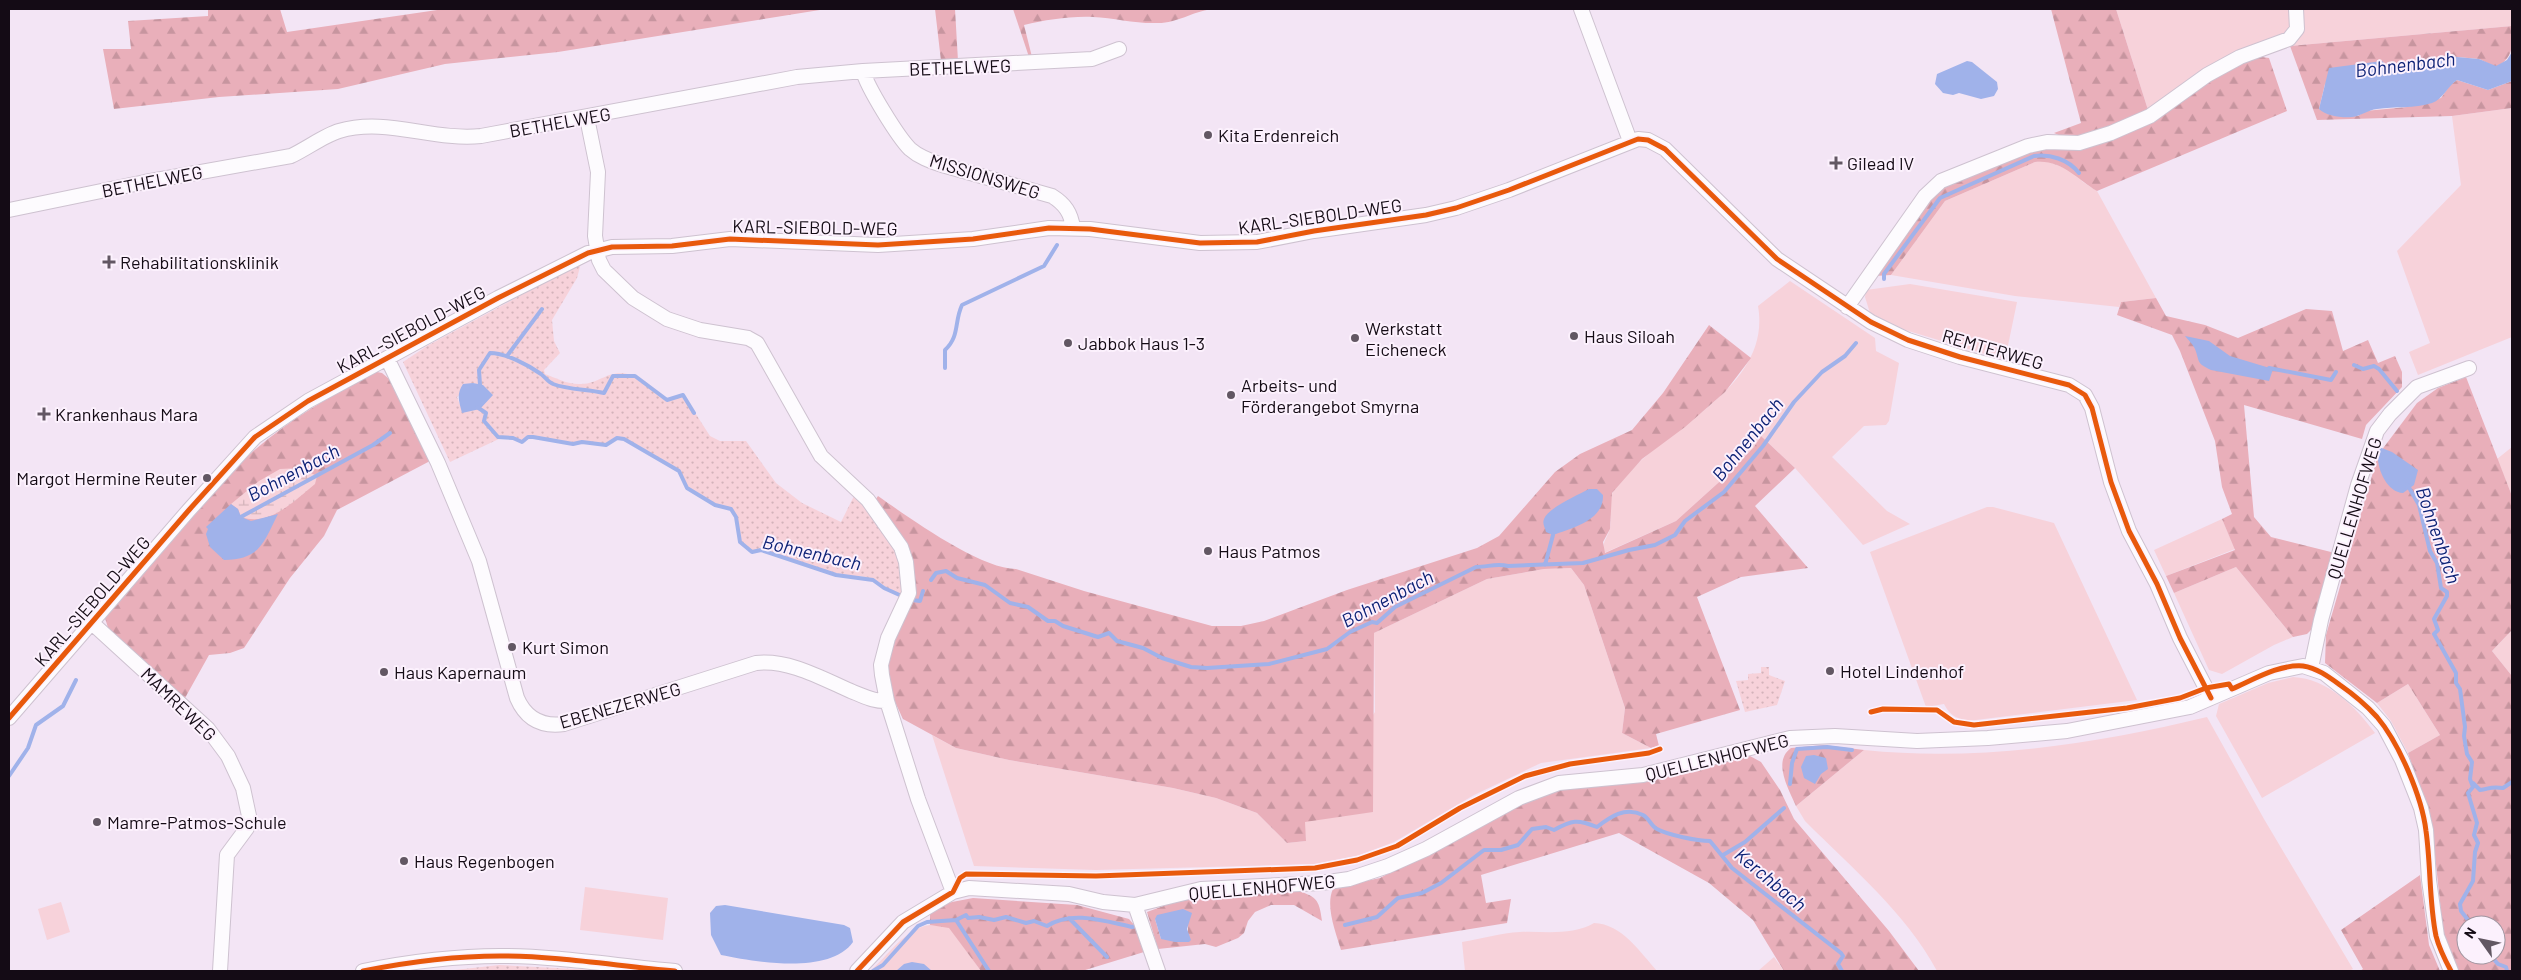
<svg xmlns="http://www.w3.org/2000/svg" width="2521" height="980" font-family="Barlow,sans-serif">
	<defs>
		<pattern id="forest-firs" width="22" height="20" patternUnits="userSpaceOnUse" patternTransform="scale(1.25)"><rect width="22" height="20" fill="#e9afba"/><path d="M5 1l3.5 6h-7zM16 11l3.5 6h-7z" fill="#c7959f"/></pattern>
		<pattern id="wetland-marsh" width="20" height="14" patternUnits="userSpaceOnUse" patternTransform="scale(1.25)"><rect width="20" height="14" fill="#f7d2da"/><path d="M1 5h8M5 5V1M11 12h8M15 12V8" fill="none" stroke="#d3b3ba"/></pattern>
		<pattern id="park-dots" width="8" height="8" patternUnits="userSpaceOnUse" patternTransform="scale(1.25)"><rect width="8" height="8" fill="#f7d2da"/><path d="M2 2h.1M6 6h.1" fill="none" stroke="#d3b3ba" stroke-width="1.8" stroke-linecap="round"/></pattern>
	</defs>
	<rect width="100%" height="100%" fill="#f3e5f5"/>
	<path fill="#f7d2da" d="M2116 9H2294V28L2286 37 2148 110Z
		M2304 9H2512V26L2290 46 2304 31Z
		M2512 108V337L2418 375 2409 352 2430 343 2397 251 2461 185 2452 116Z
		M2047 161 2074 172 2083 182 2097 191 2156 298 2121 302 2119 307 2015 296 1891 275 1945 201 2035 162Z
		M1790 281 1875 338 1876 351 1899 363 1889 421 1886 425 1864 426 1832 457 1887 511 1910 524 1863 545 1795 468 1761 436 1754 447 1728 474 1676 521 1604 553C1602 540 1607 540 1610 528 1612 518 1608 504 1612 494 1615 487 1625 479 1629 473 1672 424 1772 386 1758 306Z
		M1910 284 2017 302 2005 360 1905 330 1870 313 1865 297 1866 290Z
		M2512 447V496L2497 459Z
		M1987 507H1993L2054 523 2137 700 1976 720C1961 721 1951 718 1944 704L1926 707 1870 552Z
		M2222 519 2235 549 2166 576 2154 550Z
		M2236 567 2293 637 2274 645 2222 674 2209 670 2174 593Z
		M1571 568 1584 585 1625 708 1622 733 1651 748 1541 763 1474 795 1394 842 1360 855 1315 864 1096 870 974 866 932 735 956 748 1009 760 1173 788 1216 798 1257 813 1287 843 1306 841 1304 822 1375 712 1374 633 1487 579 1544 569Z
		M2512 630V676L2492 651Z
		M2293 677C2328 679 2355 706 2375 733L2262 798 2216 716 2219 704 2268 683Z
		M2408 684 2440 735 2408 753 2391 721 2377 703Z
		M2207 717 2264 819 2353 969 2349 971H1937C1906 913 1851 867 1805 821L1796 806 1864 750C1979 762 2095 744 2207 717Z
		M585 887 668 898 663 940 580 930Z
		M61 902 70 932 47 940 38 909Z
		M1594 923C1622 924 1640 952 1657 971H1465L1462 942C1481 939 1501 933 1520 932 1545 931 1572 936 1594 923Z
		M930 925 949 927 981 971H870C888 956 905 928 930 925Z
		M1774 957 1784 971H1758Z"/>
	<path fill="url(#forest-firs)" fill-rule="evenodd" d="M208 9H280L287 32 444 9H826L558 52 445 64 338 89 219 97 114 109 103 49H131L128 21 208 16Z
		M935 9H955L958 61H941Z
		M1013 9H1212C1191 12 1178 23 1158 23 1137 24 1114 18 1093 17 1069 16 1046 20 1024 25L1032 57H1029Z
		M2051 9H2116L2148 110C2120 122 2084 147 2054 133L2081 123Z
		M2512 26C2512 43 2515 58 2496 67L2479 59 2447 56 2423 64 2386 65 2325 84 2319 109 2358 116 2365 111 2407 107 2441 98 2450 85 2457 80 2488 90 2512 81V108L2452 116 2317 120 2290 46Z
		M2255 56 2269 58 2287 111 2097 191C2077 179 2061 159 2035 162L1945 201 1891 275 1875 276 1929 197 1944 185 2029 148 2079 146 2208 77Z
		M2156 298 2166 316 2205 325 2238 338 2306 309 2332 311 2343 351 2368 340 2378 363 2395 356 2402 372V387L2366 425 2362 439 2244 405 2254 517 2271 537 2335 553 2311 630 2307 634 2293 637 2236 567 2174 593 2166 576 2235 550 2222 519 2232 514 2222 487 2215 441 2180 351 2172 335 2117 315 2121 302Z
		M1709 325 1751 358 1725 392 1685 427 1642 459 1612 493 1610 529 1603 542 1605 553 1676 521 1728 474 1754 447 1761 436 1795 468 1755 506 1808 568 1741 577 1697 597 1740 710 1656 734 1659 746 1651 748 1622 733 1625 708 1584 585 1571 568 1544 569 1487 579 1374 633 1373 812 1305 822 1306 841 1287 843 1257 813 1216 798 1173 788 1009 760 956 748 903 719 895 702 886 663 889 648 912 600 876 499 878 496C908 517 980 569 1016 569L1084 591 1212 626H1241L1264 621 1347 590 1477 548 1499 536 1555 472 1580 454 1632 430 1663 393Z
		M377 372 382 373 394 383 430 461 337 510 324 536 290 578 244 648 230 653 209 655 185 698 109 631 105 618 236 467C277 427 325 398 377 372Z
		M2466 377 2512 496V630L2492 651 2512 676V971H2457L2444 940 2432 827 2408 753 2440 735 2408 684 2377 703 2325 663 2326 635 2378 455 2417 403 2438 388ZM2466 925H2496V955H2466Z
		M1824 745 1864 750 1796 806C1789 789 1772 762 1791 748Z
		M1750 756 1761 762 1780 790 1794 819 1889 931 1919 971H1784L1753 920 1709 883 1619 833 1481 875 1486 903 1511 899 1507 923 1341 950C1336 933 1325 906 1333 889L1337 887 1380 878 1514 807 1555 791 1653 779Z
		M2420 875 2429 945 2440 971H2360L2363 969 2341 930Z
		M1294 890C1316 896 1319 898 1322 921L1294 905H1271L1255 912 1248 921 1244 933 1238 938 1216 947 1205 944 1158 949 1147 912 1185 898ZM1155 919 1188 920V932L1161 939Z
		M973 898 1077 905 1129 919 1135 926 1144 952 1082 971H981L949 928 930 925V910L952 902Z"/>
	<path fill="url(#wetland-marsh)" d="M300 468 317 476 315 484C294 501 270 527 241 517L238 509 231 504 259 481 280 469Z"/>
	<path fill="url(#park-dots)" fill-rule="evenodd" d="M581 263 577 278 552 320 554 341 560 353 544 370 545 374C556 378 569 385 581 384 603 383 607 368 633 375 644 378 658 392 667 400L683 394 710 436 720 441H746L776 483 802 503 841 522 855 494 901 553 904 597C893 592 885 586 874 580 863 574 848 578 836 575 815 570 772 547 752 552L740 542 736 517 731 509 715 505 687 488 679 471 624 439 617 438 606 445 582 442 573 444 533 437H528L522 442 503 437 450 462 403 362 427 346ZM473 383 480 385 460 405 457 397Z
		M1761 667H1769V675L1785 681 1777 705 1745 712 1736 681 1748 680V674L1761 673Z
		M499 965 612 971H446Z"/>
	<path fill="#a0b2ea" d="M2512 52V81L2488 90 2457 80C2447 87 2443 99 2432 103 2414 109 2395 106 2377 109 2368 110 2361 116 2352 117 2342 118 2326 116 2319 109L2329 68 2382 61 2386 65 2423 64 2446 56 2479 59 2496 66 2507 60Z
		M1967 61 1972 62 1997 82 1998 89 1994 96 1981 99 1959 93 1953 95 1943 93 1935 84 1937 74Z
		M2185 336 2209 341 2230 356 2273 369 2269 381 2211 370C2196 363 2200 362 2195 349 2193 344 2188 340 2185 336Z
		M473 383 483 385 493 395 480 409 462 413C459 401 456 395 463 384Z
		M2379 447 2392 452 2418 470 2414 485 2403 493C2385 492 2374 463 2379 447Z
		M1589 489H1597L1603 495C1604 520 1573 528 1553 535L1546 532C1545 527 1542 524 1544 519 1548 508 1578 495 1589 489Z
		M231 504 238 509 241 517 251 521 278 514C263 543 261 559 224 560L210 547 206 534 208 529 206 527Z
		M1814 755 1826 758 1828 769 1821 774 1815 784 1804 778 1801 767 1806 756Z
		M725 905 844 925 850 928 853 942C830 975 756 962 721 955L711 935 710 913 716 906Z
		M1183 909 1192 913 1187 929 1191 940 1189 942H1175L1161 939 1155 919 1157 915Z
		M912 962 924 964 932 971H896L904 964Z"/>
	<g fill="none" stroke-linecap="round" stroke-linejoin="round">
		<path stroke="#a0b2ea" stroke-width="4" d="M1884 279V274L1940 198 2034 156C2050 154 2068 159 2079 173
			M507 356 542 309
			M2354 365 2363 369 2374 366 2379 369 2397 391
			M945 368V350C960 336 954 322 962 305L1044 266 1057 245
			M2269 368 2331 380 2336 372
			M478 387 480 385 479 370 490 353C506 353 528 365 541 374 545 377 548 382 553 384 569 390 587 389 604 393L613 376H635L667 400 683 395 694 413
			M477 407 486 413 484 421 498 437 513 438 522 442 528 437H533L573 444 582 442 606 445 617 438 624 439 679 471 687 488 715 505 731 509 736 517 740 542 752 552 761 550 836 575 873 580 884 588 904 597
			M2407 484 2419 505 2430 551 2437 563 2441 588 2447 592V596L2434 619 2438 630 2434 634 2456 673V683L2460 689 2465 727 2464 736 2467 754 2472 762 2470 779 2473 787 2468 793 2477 823 2474 835 2478 843 2475 852 2473 881 2460 904 2461 911 2472 925
			M237 519 373 445 390 433
			M1545 565 1553 535
			M931 580 936 573 946 571 957 578 985 585 1010 603 1028 607 1048 621H1055L1063 626 1098 637 1109 633 1117 641 1143 648 1162 658 1191 667 1207 668 1269 664 1327 649 1350 632 1372 622 1377 623 1395 607 1476 567C1488 567 1496 563 1508 566L1583 563 1629 550 1655 545 1675 535 1685 521 1724 492 1763 446 1794 402 1822 372 1845 356 1856 343
			M912 600 920 601 923 591
			M9 776 28 748 36 725 63 706 76 680
			M2473 783 2480 790C2489 789 2490 786 2503 788L2512 782
			M1790 784 1792 763 1797 749 1827 747 1852 750
			M1723 855 1745 842 1784 808
			M1069 918 1107 957
			M956 920 989 971
			M1345 925 1377 917 1398 898 1422 893 1441 883 1484 850H1501L1518 845 1532 829 1546 827 1554 830C1572 820 1577 819 1597 827 1610 817 1625 806 1643 815 1649 818 1651 826 1657 829 1668 835 1697 841 1710 841L1732 868 1841 953 1843 956 1838 964 1842 971
			M2490 955 2498 964 2506 967 2507 971
			M873 971 883 965 918 926 927 922 956 920 966 915 968 918 979 917 994 920 1006 917 1026 923 1034 921 1047 926C1072 910 1104 921 1132 927L1136 926"/>
		<g stroke="#cec2d0" stroke-width="16">
			<path id="street" d="M1581 9 1630 141
				M863 71C867 87 898 137 910 149 919 157 930 161 942 165L1052 196C1065 204 1071 213 1073 228
				M587 118 598 172 595 236 599 260 604 270 633 298 667 319 700 330 748 338 757 343 821 456 868 500 901 547 906 562 909 593 888 638 881 665 882 675 887 701 918 799 953 892
				M9 210 145 182 291 156C306 149 325 135 339 131 386 117 433 141 481 136L797 77 863 71 1092 59 1119 49
				M1847 307 1925 196 1941 181 2028 146 2047 142 2079 143 2111 133 2150 116 2207 75 2240 57 2289 39 2297 29 2296 9
				M387 358 438 463 479 561 517 698C526 719 542 727 564 724L756 663C789 659 823 679 853 692 864 696 874 702 887 701
				M92 623 208 729 228 756 243 788 249 816 247 828 227 855 220 971
				M2311 668 2321 620 2358 485 2377 431 2390 414 2417 387 2469 368
				M9 718 189 510 255 437 308 401 498 298 588 253 612 247 672 246 730 239 878 245 973 239 1049 228 1090 229 1200 243 1257 242 1314 231 1426 215 1456 208 1509 190 1638 139 1648 140 1665 149 1777 259 1871 322 1908 340 1960 357 2069 385 2085 395 2092 408 2111 482 2129 531 2157 584 2180 638 2211 698
				M1135 905 1158 971
				M363 971C408 962 454 956 500 956 558 956 617 966 675 971
				M857 971 903 922 953 892 969 888 1069 894 1103 902 1135 905 1201 889 1321 883 1349 879 1388 866 1426 849 1519 798 1559 783 1643 775 1790 738 1835 736 1917 741 1988 738 2067 731 2190 707 2269 673 2303 666 2324 673 2368 708 2384 726 2402 760 2421 808 2426 830 2429 880 2437 936 2451 971"/>
		</g>
		<use href="#street" stroke="#fdfbfe" stroke-width="14"/>
		<g stroke="#fcf1fd" stroke-width="8">
			<path id="cycleway" d="M1871 712 1883 709 1937 710 1954 722 1974 725 2127 708 2180 698 2206 688 2229 684 2232 689C2253 680 2279 664 2303 666 2317 668 2329 677 2340 685 2353 694 2366 705 2377 717 2399 743 2422 797 2426 831 2431 866 2429 902 2436 936 2439 948 2445 960 2451 971
				M9 718 189 510 255 437 308 401 498 298 588 253 612 247 672 246 730 239 878 245 973 239 1049 228 1090 229 1200 243 1257 242 1314 231 1426 215 1456 208 1509 190 1638 139 1648 140 1665 149 1777 259 1871 322 1908 340 1960 357 2069 385 2085 395 2092 408 2111 482 2129 531 2157 584 2180 638 2211 698
				M363 971C408 962 454 956 500 956 558 956 617 966 675 971
				M857 971 903 922 953 892 960 878 966 874 1096 876 1315 868 1357 860 1397 846 1460 808 1525 776 1570 764 1649 753 1660 749"/>
		</g>
		<use href="#cycleway" stroke="#e8590c" stroke-width="5"/>
	</g>
	<g fill="#625763" stroke="#fcf1fd" stroke-width="2">
		<circle cx="1208" cy="135" r="5"/>
		<path d="M1833.5 155.5h5v5h5v5h-5v5h-5v-5h-5v-5h5z"/>
		<path d="M106.5 254.5h5v5h5v5h-5v5h-5v-5h-5v-5h5z"/>
		<circle cx="1574" cy="336" r="5"/>
		<circle cx="1355" cy="338" r="5"/>
		<circle cx="1068" cy="343" r="5"/>
		<circle cx="1231" cy="395" r="5"/>
		<path d="M41.5 406.5h5v5h5v5h-5v5h-5v-5h-5v-5h5z"/>
		<circle cx="207" cy="478" r="5"/>
		<circle cx="1208" cy="551" r="5"/>
		<circle cx="512" cy="647" r="5"/>
		<circle cx="1830" cy="671" r="5"/>
		<circle cx="384" cy="672" r="5"/>
		<circle cx="97" cy="822" r="5"/>
		<circle cx="404" cy="861" r="5"/>
	</g>
	<g text-anchor="middle" dominant-baseline="central" stroke-width="4" stroke-linejoin="round" paint-order="stroke">
		<g font-size="18" fill="#140b15" stroke="#fcf1fd">
			<text transform="translate(960 67) rotate(-2)">BETHELWEG</text>
			<text transform="translate(560 122) rotate(-10)">BETHELWEG</text>
			<text transform="translate(985 176) rotate(17)">MISSIONSWEG</text>
			<text transform="translate(152 181) rotate(-11)">BETHELWEG</text>
			<text transform="translate(1320 216) rotate(-8)">KARL-SIEBOLD-WEG</text>
			<text transform="translate(815 227) rotate(1)">KARL-SIEBOLD-WEG</text>
			<text transform="translate(411 329) rotate(-28)">KARL-SIEBOLD-WEG</text>
			<text transform="translate(1993 349) rotate(16)">REMTERWEG</text>
			<text transform="translate(2354 508) rotate(-73)">QUELLENHOFWEG</text>
			<text transform="translate(92 601) rotate(-49)">KARL-SIEBOLD-WEG</text>
			<text transform="translate(179 704) rotate(44)">MAMREWEG</text>
			<text transform="translate(620 705) rotate(-16)">EBENEZERWEG</text>
			<text transform="translate(1717 757) rotate(-14)">QUELLENHOFWEG</text>
			<text transform="translate(1262 887) rotate(-5)">QUELLENHOFWEG</text>
		</g>
		<g font-size="18" fill="#140b15" stroke="#fcf1fd" text-anchor="start">
			<text x="1218" y="135">Kita Erdenreich</text>
			<text x="1847" y="163">Gilead IV</text>
			<text x="120" y="262">Rehabilitationsklinik</text>
			<text x="1365" y="328">Werkstatt<tspan x="1365" dy="21">Eicheneck</tspan></text>
			<text x="1584" y="336">Haus Siloah</text>
			<text x="1078" y="343">Jabbok Haus 1-3</text>
			<text x="1241" y="385">Arbeits- und<tspan x="1241" dy="21">Förderangebot Smyrna</tspan></text>
			<text x="55" y="414">Krankenhaus Mara</text>
			<text x="197" y="478" text-anchor="end">Margot Hermine Reuter</text>
			<text x="1218" y="551">Haus Patmos</text>
			<text x="522" y="647">Kurt Simon</text>
			<text x="1840" y="671">Hotel Lindenhof</text>
			<text x="394" y="672">Haus Kapernaum</text>
			<text x="107" y="822">Mamre-Patmos-Schule</text>
			<text x="414" y="861">Haus Regenbogen</text>
		</g>
		<g font-size="19" font-style="italic" fill="#0d2276" stroke="#fcf1fd">
			<text transform="translate(2405 64) rotate(-7)">Bohnenbach</text>
			<text transform="translate(1747 439) rotate(-51)">Bohnenbach</text>
			<text transform="translate(293 472) rotate(-28)">Bohnenbach</text>
			<text transform="translate(2439 535) rotate(71)">Bohnenbach</text>
			<text transform="translate(812 552) rotate(13)">Bohnenbach</text>
			<text transform="translate(1387 598) rotate(-28)">Bohnenbach</text>
			<text transform="translate(1771 879) rotate(40)">Kerchbach</text>
		</g>
	</g>
	<rect width="2521" height="980" fill="none" stroke="#140b15" stroke-width="20"/>
	<g transform="translate(2481 940) rotate(303)"><circle r="24" fill="#fcf1fd" stroke="#9f95a0"/>
	<path d="M0-4L9 19L0 12L-9 19Z" fill="#625763"/>
	<text y="-8" font-size="14" font-weight="bold" text-anchor="middle" fill="#140b15">N</text>
	</g>
</svg>
